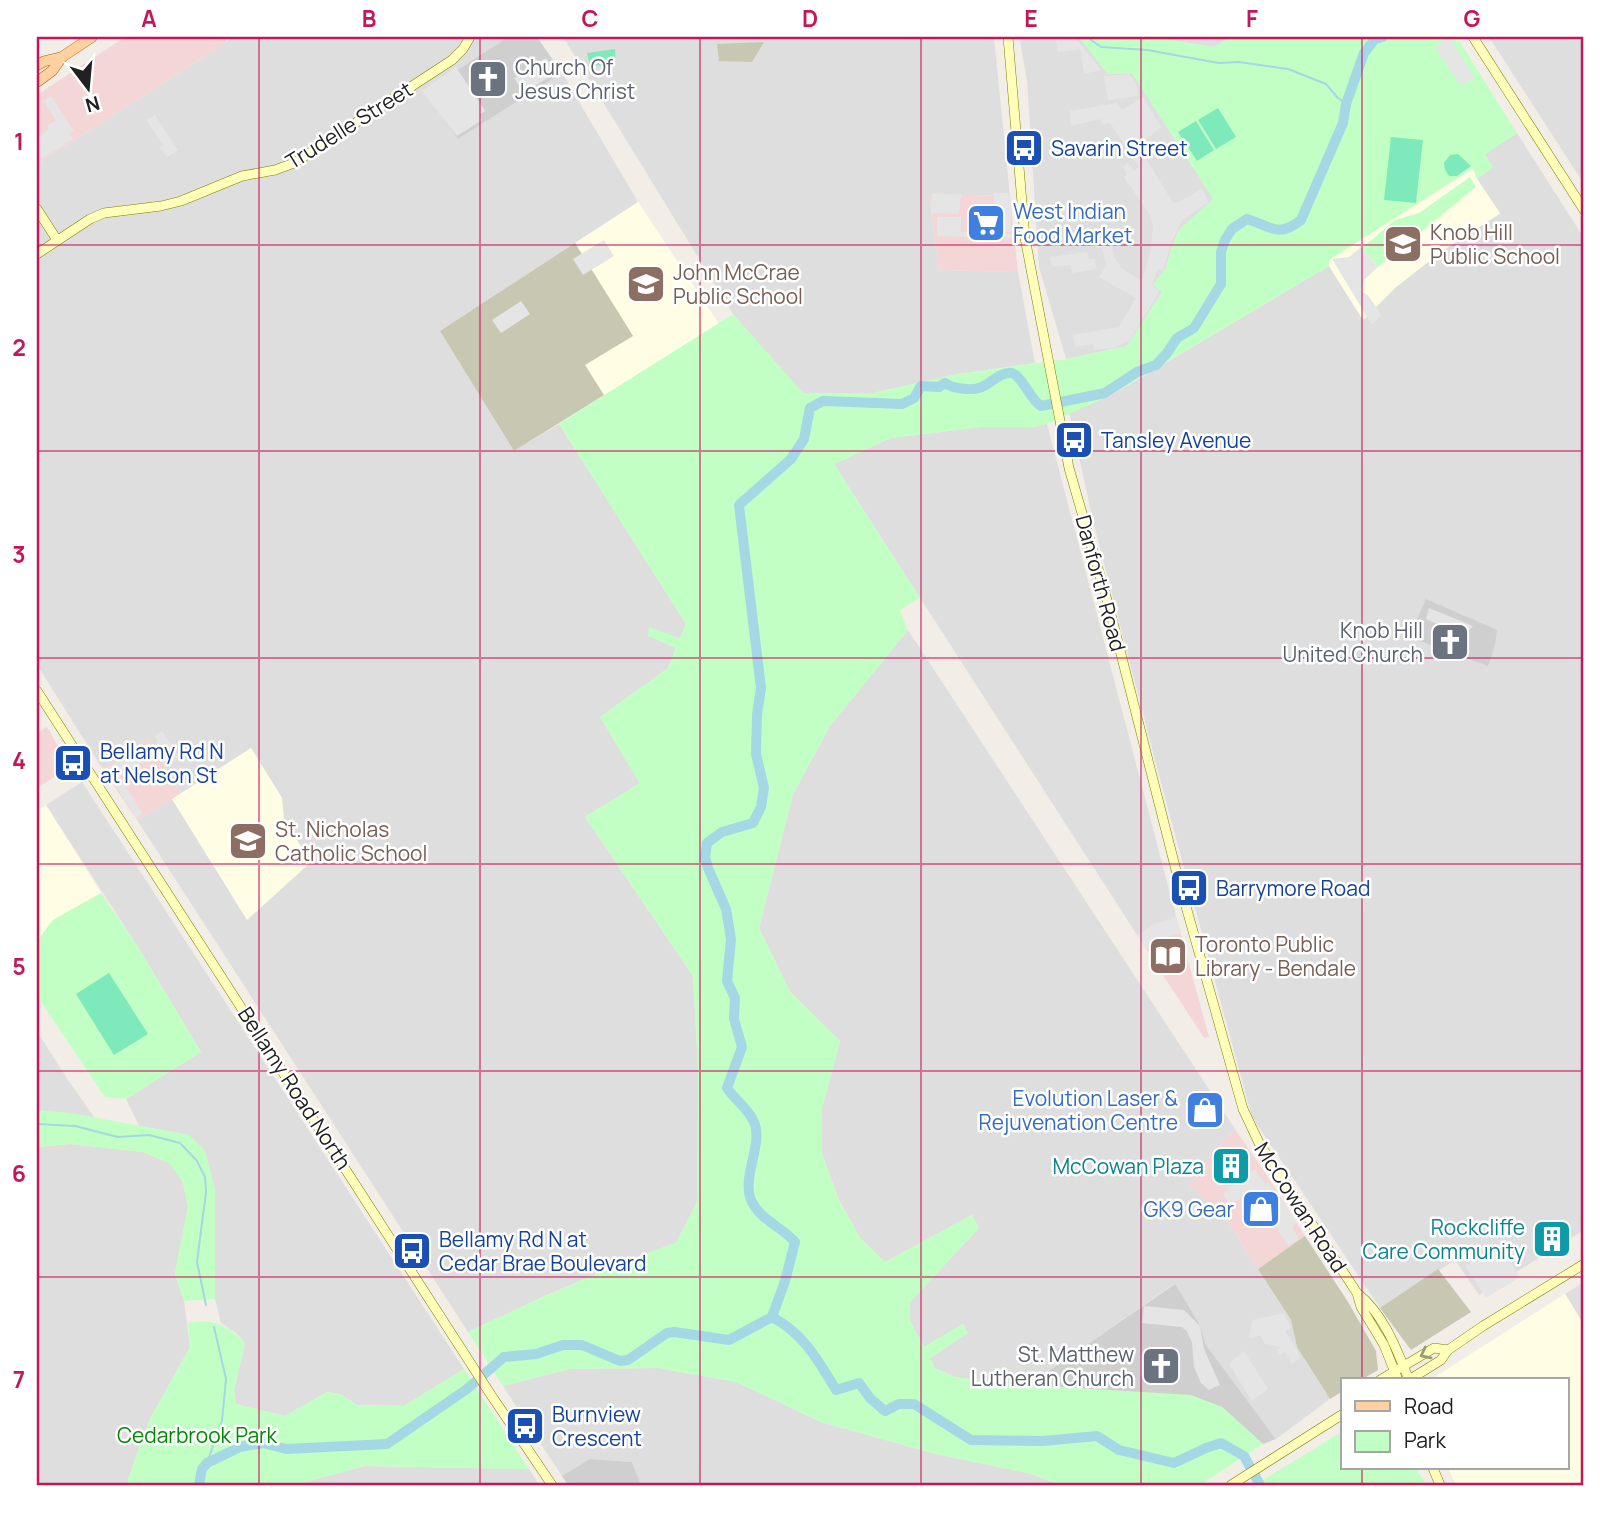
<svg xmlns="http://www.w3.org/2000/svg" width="1621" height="1522" font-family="Manrope,sans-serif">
	<rect width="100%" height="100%" fill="#f2eee7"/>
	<path fill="#dfdede" d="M231 37H508L425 91 458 139 562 73 638 202 440 331 514 451 559 424 686 624 680 638 649 636 676 648 668 668 600 717 640 783 585 817 693 976 698 1068 697 1202 676 1243 636 1257 547 1295 468 1332 137 820 172 799 247 919 310 862 284 820 282 798 251 748 181 794 148 739 102 768 37 665V164L227 42Z
		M563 37H994L1010 196 929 194 939 270 1018 272 1035 363 958 374 873 393H802L733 314Z
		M1019 37H1079L1108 74 1132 73 1214 199 1179 230 1172 246 1166 268 1153 285 1162 292 1127 346 1066 359 1039 267 1027 80Z
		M1151 37H1232L1214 47Z
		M1489 37H1584V184Z
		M1517 133 1584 238V1230L1479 1295 1455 1260 1380 1308 1252 1117 1165 798 1094 525 1068 407 1110 396 1329 266 1363 320 1395 288 1442 251 1500 214 1477 179 1493 167 1485 154Z
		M1047 424 1176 916 1154 924 1137 935 834 464 891 438 981 427H1033Z
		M908 630 1235 1129 1212 1153 1189 1186 1220 1210 1291 1320 1297 1347 1330 1399 1276 1439 1206 1345 1200 1325 1174 1284 1028 1385 955 1377 935 1368 929 1359 967 1333 963 1324 924 1347 910 1321V1302L979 1228 972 1215 885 1262 860 1238 838 1198 822 1153V1108L840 1041 790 992 759 928 793 794 830 726Z
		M82 782 464 1369 404 1406 357 1405 340 1394 327 1392 285 1416 236 1404 234 1390 245 1343 236 1333 221 1323 215 1299V1189L189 1135 139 1126 126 1099 201 1052 138 947 46 805Z
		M37 1031 68 1080 95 1118 37 1110Z
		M70 1144 143 1152 170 1163 183 1182 188 1207 175 1274 184 1301 190 1347 149 1421 128 1479V1485H37V1147Z
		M1584 1282V1325L1565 1294Z
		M658 1368 737 1382 821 1422 936 1454 1028 1473 1061 1485H641L632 1462 591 1459 562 1476 503 1386 569 1369Z
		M364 1466 529 1469 539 1485H295Z"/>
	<path fill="#f4d6d6" d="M125 37H223L227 42 37 164V95Z
		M929 194 1010 196 1018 272 939 270Z
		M47 727 70 767 37 788V733Z
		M148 739 181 794 137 820 102 768Z
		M1176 916 1209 1037 1204 1038 1137 935 1154 924Z
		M1235 1129 1266 1174 1305 1236 1258 1269 1220 1210 1189 1186 1212 1153Z"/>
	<path fill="#fffee4" d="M1474 168 1477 179 1500 213 1442 251 1395 288 1363 320 1329 266 1328 260Z
		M638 202 719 324 604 395 584 365 633 336 575 243Z
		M251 748 282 798 284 820 311 862 247 920 172 799Z
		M46 805 101 893 53 920 37 941V811Z
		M1565 1294 1584 1325V1485H1456L1448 1468H1567V1380H1430Z"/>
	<path fill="#cfcfcf" d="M508 37H537L562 73 458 139 425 91Z
		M1426 599 1497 630 1495 645 1488 666 1409 637Z
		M1175 1284 1200 1325 1206 1345 1276 1439 1263 1444 1222 1407 1028 1385Z
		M590 1459 632 1462 641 1485H568L562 1476Z"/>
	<path fill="#c8c7b1" d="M764 42 752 62 719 61 717 44Z
		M575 243 633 336 585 365 604 395 514 451 440 331Z
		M1305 1236 1348 1302 1376 1351 1378 1370 1361 1380H1343V1391L1330 1399 1297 1347 1291 1320 1258 1269Z
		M1438 1269 1471 1312 1411 1350 1380 1308Z"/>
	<path fill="#c2ffc4" d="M1079 37H1151L1214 47 1232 37H1457L1517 133 1485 154 1493 167 1477 179 1473 168 1329 260V266L1109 396 1047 424 1033 427H981L891 438 834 464 920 598 900 610 908 630 830 726 793 794 759 928 790 992 840 1041 822 1108V1153L838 1198 860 1238 885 1262 972 1215 979 1228 910 1302V1321L924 1347 963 1324 968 1333 930 1358 935 1368 955 1377 1028 1385 1191 1395 1222 1407 1263 1444 1200 1485H1061L1028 1473 936 1454 821 1422 736 1382 658 1368 569 1369 503 1386 468 1332C536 1300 605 1268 676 1243L697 1202 698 1068 693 976 585 817 640 783 600 717 668 668 676 648 648 636 649 627 680 638 686 624 559 424 733 314 803 393H873L958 374 1066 359 1127 346 1162 292 1153 285 1166 268 1172 246 1179 230 1213 199 1132 73 1108 74Z
		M1470 177 1476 187 1378 267 1362 248 1395 220 1419 213Z
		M101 893 138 947 201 1052 126 1099 105 1097 37 996V941L53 920Z
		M37 1110 71 1113 189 1135 205 1151 215 1189V1299L184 1301 175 1274 188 1207 183 1182 170 1164 143 1152 70 1144 37 1147Z
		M204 1321C222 1323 233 1329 245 1343L234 1390 236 1404 285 1416 327 1392 340 1394 357 1405 404 1406 464 1369 529 1469 364 1466 295 1485H128V1479L149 1421 190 1347 188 1323Z
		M1343 1431V1468H1415L1427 1485H1255Z"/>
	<path fill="#7ee9bb" d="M615 49 616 64 590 66 587 53Z
		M1218 108 1236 137 1216 149 1198 120Z
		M1196 121 1214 150 1197 161 1178 132Z
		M1391 137 1423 140 1416 203 1384 200Z
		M1458 154 1471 166 1457 176H1449L1445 170 1444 163 1450 155Z
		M109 973 148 1034 114 1055 76 994Z"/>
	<path fill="#e5e5e5" d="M1055 37H1075L1101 70 1084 74 1080 49 1058 52Z
		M1449 38 1475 78 1461 86 1435 47Z
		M546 58 555 73 524 93 514 78Z
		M456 67 485 111 479 115 482 120 457 136 422 91Z
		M1130 74 1137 85 1138 96 1108 100 1104 76Z
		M51 96 74 131 70 134 73 139 37 162V150L41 147 37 140V133L40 136 49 129 47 126 56 120 43 101Z
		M1143 97 1161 127 1138 146 1174 204 1202 189 1209 202 1182 220 1170 246 1163 271 1158 269 1152 285 1159 292 1130 340 1114 348 1094 350 1093 344 1075 347 1073 335 1119 327 1136 298 1099 277 1107 264 1101 248H1096L1095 239 1111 238 1114 256 1121 268 1142 281 1151 250 1153 226 1150 215 1124 177 1127 174 1123 167 1128 162 1134 171 1139 167 1110 123 1102 124 1100 119 1071 126 1070 111 1117 103 1122 110Z
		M155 115 178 150 167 157 160 147 163 145 146 120Z
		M932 193 961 195 959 214 931 213Z
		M994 193H1010L1011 232H995Z
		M937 217H961V232L1012 234V238L937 236Z
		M604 240 614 256 583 275 573 259Z
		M1361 247 1378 267 1363 281 1362 292 1368 295 1381 315 1372 325 1332 259 1349 257Z
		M1087 252 1089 259H1095L1096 269 1072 273 1071 265 1052 267 1050 257Z
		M521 301 530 314 501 333 492 320Z
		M1429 608 1473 626 1464 636 1426 619Z
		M162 731 180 758 168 765 155 744 158 742 155 736Z
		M148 743 155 755 120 777 143 814 136 818 105 769Z
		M1176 917 1181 933 1162 939 1146 949 1137 935 1155 924Z
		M1255 1169 1265 1184 1269 1182 1297 1223 1292 1227 1299 1239 1288 1246 1252 1191 1230 1205 1223 1194 1229 1190 1227 1188Z
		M1488 1249 1503 1250 1520 1277 1486 1298 1465 1266Z
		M1144 1306 1184 1310 1200 1326 1204 1349 1220 1385 1209 1390 1201 1383 1194 1367 1192 1342 1186 1330 1181 1327 1142 1323Z
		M1284 1313 1291 1328 1285 1331 1301 1357 1292 1364 1285 1352 1280 1355 1277 1350 1281 1347 1265 1344 1260 1336 1249 1338 1252 1320Z
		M1244 1351 1268 1389 1252 1401 1229 1364Z"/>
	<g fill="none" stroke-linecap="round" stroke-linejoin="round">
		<path stroke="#a4d8e4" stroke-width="2" d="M1087 37 1101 47 1147 50 1219 63 1239 62 1288 69 1326 84 1337 97 1346 104
			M37 1124 75 1126 118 1137 149 1135 180 1143 197 1161 205 1177 206 1192 197 1262 206 1305
			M207 1463 222 1421 226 1379 214 1327"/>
		<path stroke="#a4d8e4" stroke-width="10" d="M772 1317 785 1281 795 1242C782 1227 761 1220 752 1202 740 1179 764 1144 754 1122 748 1108 735 1100 727 1088L742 1047 734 1019 735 998 727 981 731 939 726 909 708 868 705 857 707 843 722 832 753 823 761 807 764 788 756 754 757 715 761 688 739 505 791 459 804 439 810 408 823 401 902 404 914 398 921 386 939 387 945 383C953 389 973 391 982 387 991 383 1002 371 1012 373 1022 376 1030 399 1041 406L1105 393 1137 372 1156 365 1167 353 1177 338 1194 328 1221 284V252L1225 240 1232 229 1247 219C1272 227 1278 238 1301 220L1343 123 1346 104 1364 53 1375 39 1383 37
			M772 1317C803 1333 818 1360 836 1390L859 1383 870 1398 885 1411 899 1404H914L971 1440 1043 1441 1097 1436 1119 1450 1174 1463 1206 1448 1221 1443 1244 1456 1260 1485
			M199 1485 202 1469 207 1463 240 1447 263 1443 286 1449 387 1444 467 1389 504 1357 536 1354 563 1345H582L620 1361 628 1360 667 1333 674 1332 729 1340 772 1317"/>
		<g stroke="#798100" stroke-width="10">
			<path id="secondary" d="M1008 37 1025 238 1069 468 1109 607 1178 878 1243 1109 1259 1143 1357 1293 1361 1307 1384 1345 1398 1380
				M1473 37 1584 210
				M37 209 57 240
				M37 254 90 219 104 213 161 206 181 201 242 176 275 170 294 163 452 60 463 49 470 37
				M37 691 491 1395 552 1485
				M1357 1293C1384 1314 1397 1350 1409 1380
				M1380 1380 1434 1348 1448 1350
				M1409 1380 1441 1360 1448 1350 1483 1326 1584 1264
				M1433 1468 1440 1485
				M1231 1485 1343 1414"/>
		</g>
		<g stroke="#9f6300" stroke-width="11">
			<path id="primary" d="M37 65 45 61 62 57 92 37
				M37 82 52 71 62 57"/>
		</g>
		<use href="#secondary" stroke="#ffffb9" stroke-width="9"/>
		<use href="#primary" stroke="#ffd1a0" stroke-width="10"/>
	</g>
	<defs><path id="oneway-chevron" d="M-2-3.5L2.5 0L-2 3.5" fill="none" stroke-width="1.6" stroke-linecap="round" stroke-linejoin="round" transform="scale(1.75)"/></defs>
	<use stroke="#9b9b75" href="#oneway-chevron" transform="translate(1425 1354) rotate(153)"/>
	<path fill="none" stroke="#c2185b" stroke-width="2" stroke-opacity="0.55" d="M259 37V1485M480 37V1485M700 37V1485M921 37V1485M1141 37V1485M1362 37V1380M37 245H1584M37 451H1584M37 658H1584M37 864H1584M37 1071H1584M37 1277H1584M1362 1468V1485"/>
	<defs>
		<g id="church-square" transform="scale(2.0125)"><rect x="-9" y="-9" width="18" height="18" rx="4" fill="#6b7280" stroke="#fff"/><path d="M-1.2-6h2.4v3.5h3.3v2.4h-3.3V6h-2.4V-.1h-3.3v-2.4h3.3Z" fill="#fff"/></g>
		<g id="bus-square" transform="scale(2.0125)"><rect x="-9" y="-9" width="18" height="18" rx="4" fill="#1a4fb4" stroke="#fff"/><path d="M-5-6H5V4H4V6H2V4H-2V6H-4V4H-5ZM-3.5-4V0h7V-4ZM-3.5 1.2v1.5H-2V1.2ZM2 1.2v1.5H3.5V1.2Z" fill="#fff"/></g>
		<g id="supermarket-square" transform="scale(2.0125)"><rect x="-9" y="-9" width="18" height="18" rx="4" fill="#3f7fe0" stroke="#fff"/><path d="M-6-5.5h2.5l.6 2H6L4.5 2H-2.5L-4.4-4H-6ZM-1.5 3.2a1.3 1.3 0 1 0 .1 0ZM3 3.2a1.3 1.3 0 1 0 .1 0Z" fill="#fff"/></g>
		<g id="school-square" transform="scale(2.0125)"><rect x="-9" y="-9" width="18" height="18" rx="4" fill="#8d6e63" stroke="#fff"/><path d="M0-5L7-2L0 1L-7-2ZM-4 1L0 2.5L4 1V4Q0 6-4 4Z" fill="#fff"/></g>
		<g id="library-square" transform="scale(2.0125)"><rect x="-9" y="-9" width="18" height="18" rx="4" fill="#8d6e63" stroke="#fff"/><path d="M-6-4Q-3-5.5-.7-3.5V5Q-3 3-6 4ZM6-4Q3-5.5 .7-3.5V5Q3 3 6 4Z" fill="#fff"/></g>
		<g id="shop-square" transform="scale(2.0125)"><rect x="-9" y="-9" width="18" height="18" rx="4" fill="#3f7fe0" stroke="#fff"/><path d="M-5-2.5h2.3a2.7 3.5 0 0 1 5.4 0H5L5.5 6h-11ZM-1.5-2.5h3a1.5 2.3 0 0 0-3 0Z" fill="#fff"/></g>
		<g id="building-square" transform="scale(2.0125)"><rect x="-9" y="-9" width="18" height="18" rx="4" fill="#0f9aa8" stroke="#fff"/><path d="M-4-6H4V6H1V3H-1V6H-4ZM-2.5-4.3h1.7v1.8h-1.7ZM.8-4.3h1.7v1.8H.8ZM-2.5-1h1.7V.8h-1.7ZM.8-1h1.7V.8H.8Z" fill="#fff"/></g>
	</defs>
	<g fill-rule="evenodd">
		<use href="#church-square" x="488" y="79"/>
		<use href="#bus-square" x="1024" y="148"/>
		<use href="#supermarket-square" x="986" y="223"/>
		<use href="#school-square" x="1403" y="244"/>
		<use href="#school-square" x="646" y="284"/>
		<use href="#bus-square" x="1074" y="440"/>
		<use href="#church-square" x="1450" y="642"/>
		<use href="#bus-square" x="73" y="763"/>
		<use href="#school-square" x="248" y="841"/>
		<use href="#bus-square" x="1189" y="888"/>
		<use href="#library-square" x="1168" y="956"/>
		<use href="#shop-square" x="1205" y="1110"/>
		<use href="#building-square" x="1231" y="1166"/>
		<use href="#shop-square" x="1261" y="1209"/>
		<use href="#building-square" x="1552" y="1239"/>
		<use href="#bus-square" x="412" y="1251"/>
		<use href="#church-square" x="1161" y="1366"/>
		<use href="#bus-square" x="525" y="1426"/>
	</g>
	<g text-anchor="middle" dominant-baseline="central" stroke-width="5" stroke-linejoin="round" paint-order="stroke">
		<g font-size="21" fill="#5b616d" stroke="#fff" text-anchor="end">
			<text x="515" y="67" text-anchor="start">Church Of<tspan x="515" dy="24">Jesus Christ</tspan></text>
			<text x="1423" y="630">Knob Hill<tspan x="1423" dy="24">United Church</tspan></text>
			<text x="1134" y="1354">St. Matthew<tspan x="1134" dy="24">Lutheran Church</tspan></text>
		</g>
		<g font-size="21" fill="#212121" stroke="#fff">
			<text transform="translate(349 125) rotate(-32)">Trudelle Street</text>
			<text transform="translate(1101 583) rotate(75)">Danforth Road</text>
			<text transform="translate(295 1088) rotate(57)">Bellamy Road North</text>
			<text transform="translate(1301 1207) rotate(57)">McCowan Road</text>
		</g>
		<g font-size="21" fill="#164399" stroke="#fff" text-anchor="start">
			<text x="1051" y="148">Savarin Street</text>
			<text x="1101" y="440">Tansley Avenue</text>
			<text x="100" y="751">Bellamy Rd N<tspan x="100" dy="24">at Nelson St</tspan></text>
			<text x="1216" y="888">Barrymore Road</text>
			<text x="439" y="1239">Bellamy Rd N at<tspan x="439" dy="24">Cedar Brae Boulevard</tspan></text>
			<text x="552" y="1414">Burnview<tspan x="552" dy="24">Crescent</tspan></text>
		</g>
		<g font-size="21" fill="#366cbe" stroke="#fff" text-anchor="end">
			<text x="1013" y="211" text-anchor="start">West Indian<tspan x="1013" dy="24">Food Market</tspan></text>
			<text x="1178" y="1098">Evolution Laser &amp;<tspan x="1178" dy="24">Rejuvenation Centre</tspan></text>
			<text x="1234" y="1209">GK9 Gear</text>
		</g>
		<g font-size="21" fill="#785e54" stroke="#fff" text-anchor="start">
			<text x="1430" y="232">Knob Hill<tspan x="1430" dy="24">Public School</tspan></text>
			<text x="673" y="272">John McCrae<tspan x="673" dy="24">Public School</tspan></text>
			<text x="275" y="829">St. Nicholas<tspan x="275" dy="24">Catholic School</tspan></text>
			<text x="1195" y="944">Toronto Public<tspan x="1195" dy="24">Library - Bendale</tspan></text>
		</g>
		<g font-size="21" fill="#0d838f" stroke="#fff" text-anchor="end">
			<text x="1204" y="1166">McCowan Plaza</text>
			<text x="1525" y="1227">Rockcliffe<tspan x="1525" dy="24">Care Community</tspan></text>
		</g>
		<g font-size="21" fill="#018906" stroke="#fff">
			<text x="197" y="1435">Cedarbrook Park</text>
		</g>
	</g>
	<rect width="1621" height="1522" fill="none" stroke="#ffffff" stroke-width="77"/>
	<rect x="1341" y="1378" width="228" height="91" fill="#ffffff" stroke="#a6a6a6" stroke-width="2"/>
	<rect x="1355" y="1401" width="35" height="10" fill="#ffd1a0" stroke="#a6a6a6" stroke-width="2"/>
	<text x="1404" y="1414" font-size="21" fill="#212121">Road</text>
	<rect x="1355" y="1431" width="35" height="21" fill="#c2ffc4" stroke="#a6a6a6" stroke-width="2"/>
	<text x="1404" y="1448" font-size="21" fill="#212121">Park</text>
	<g transform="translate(88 88) rotate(164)" stroke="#ffffff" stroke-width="5" paint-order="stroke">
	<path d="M0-5L12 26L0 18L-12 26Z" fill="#212121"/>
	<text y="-10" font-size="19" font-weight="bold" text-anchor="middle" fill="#212121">N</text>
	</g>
	<rect x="38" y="38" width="1544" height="1446" fill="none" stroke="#c2185b" stroke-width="2.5"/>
	<g font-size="23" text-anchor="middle" font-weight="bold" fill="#c2185b">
		<text x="149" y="27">A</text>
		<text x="369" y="27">B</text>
		<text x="590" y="27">C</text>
		<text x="810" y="27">D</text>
		<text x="1031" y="27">E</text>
		<text x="1252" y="27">F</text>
		<text x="1472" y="27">G</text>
		<text x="19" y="150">1</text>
		<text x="19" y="356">2</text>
		<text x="19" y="563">3</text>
		<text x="19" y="769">4</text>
		<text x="19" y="975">5</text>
		<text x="19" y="1182">6</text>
		<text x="19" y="1388">7</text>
	</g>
</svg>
